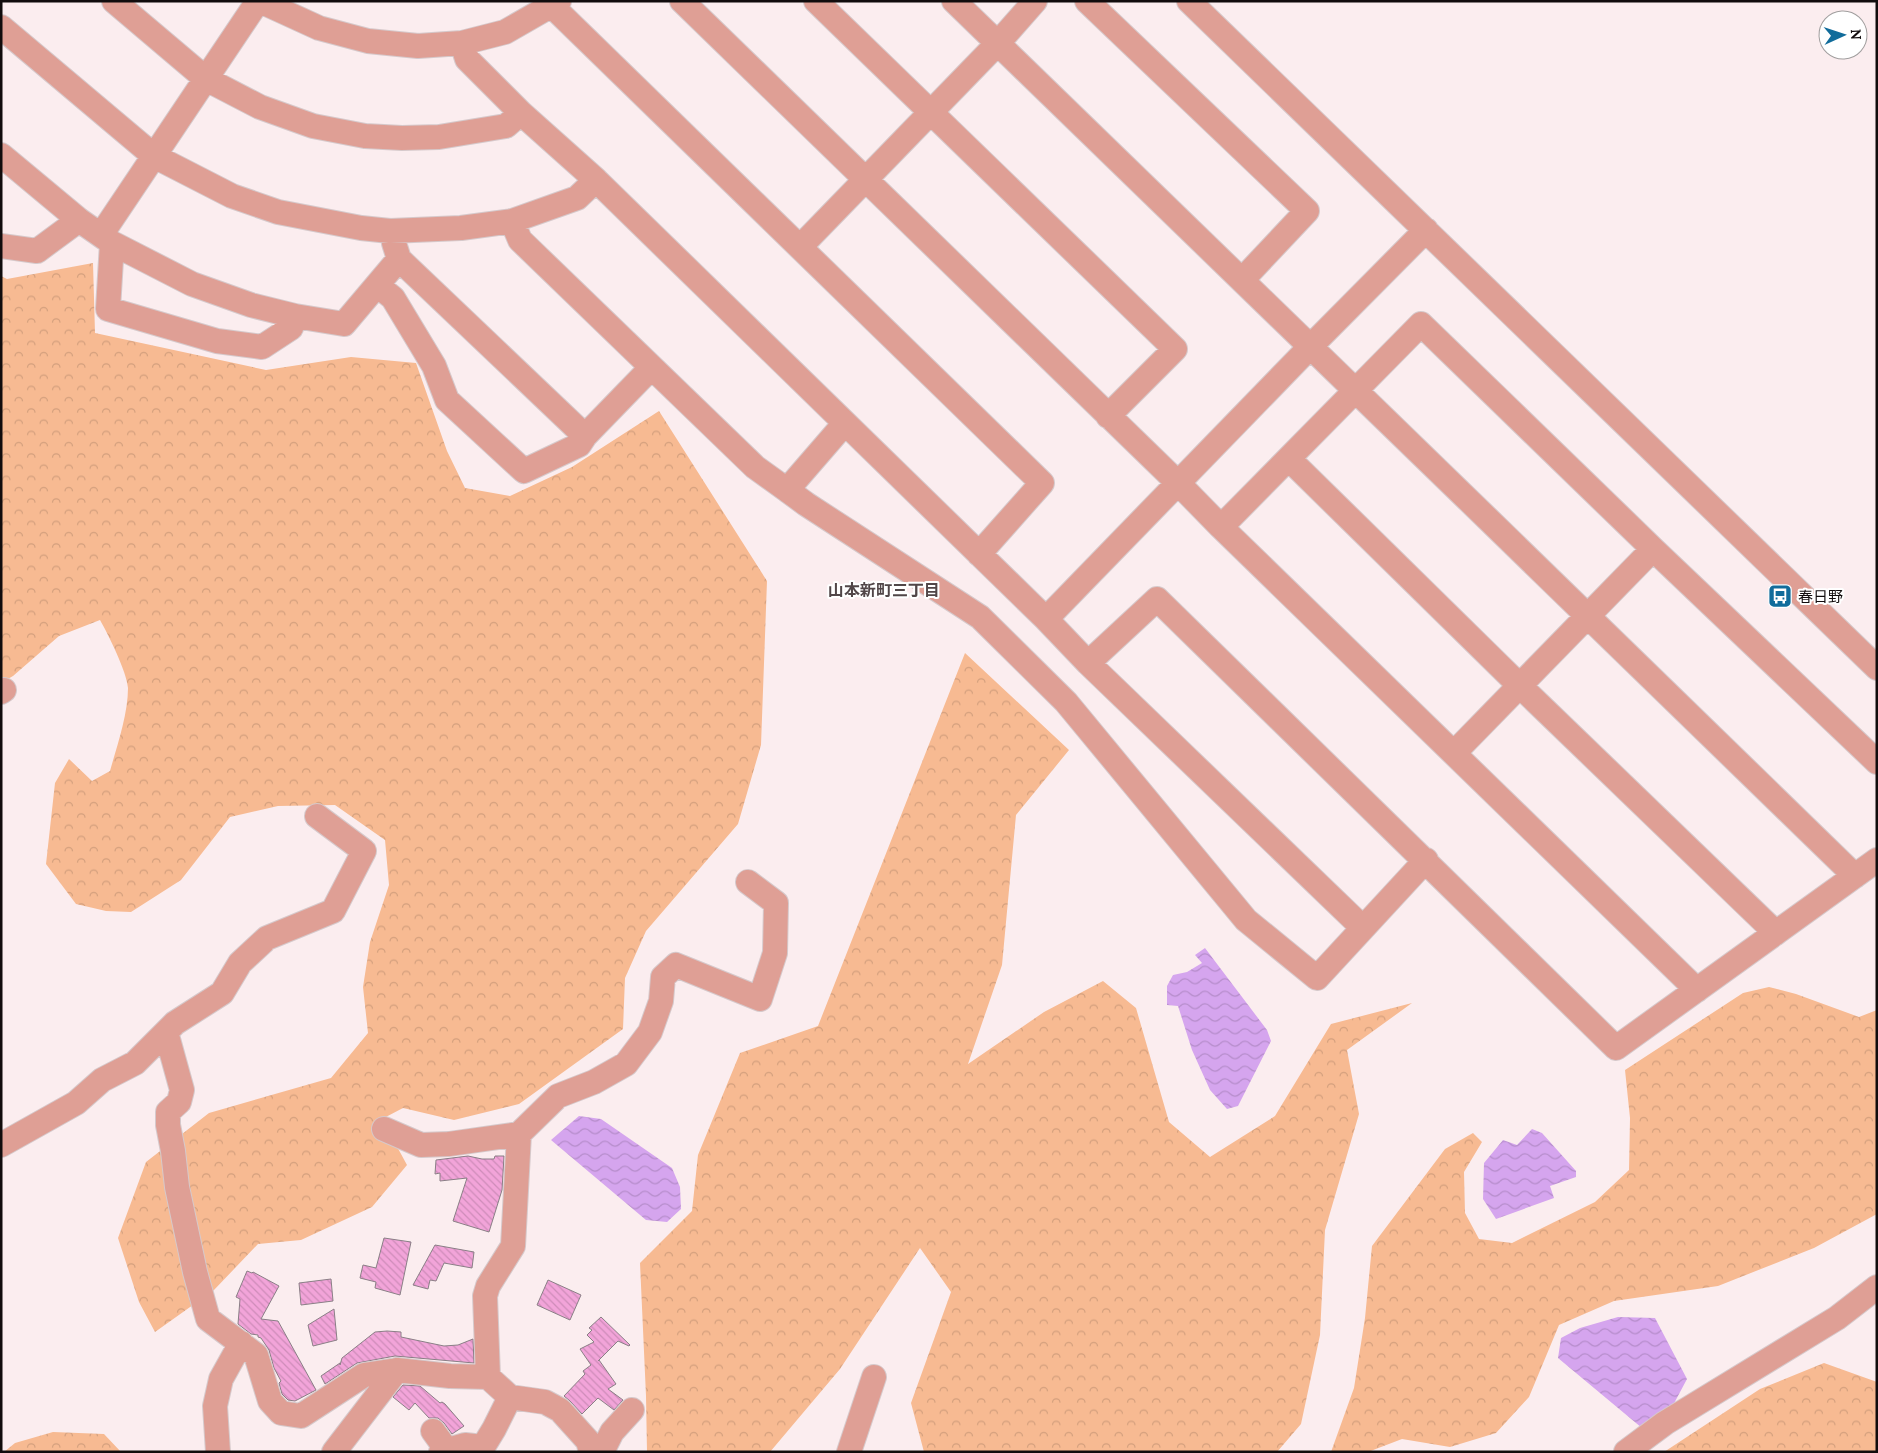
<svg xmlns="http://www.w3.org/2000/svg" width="1878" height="1453" font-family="Lora,'Noto Sans JP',serif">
	<defs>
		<pattern id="forest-crowns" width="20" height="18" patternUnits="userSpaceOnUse" patternTransform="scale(1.25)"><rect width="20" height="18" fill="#f7ba92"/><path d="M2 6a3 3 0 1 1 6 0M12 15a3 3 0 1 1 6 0" fill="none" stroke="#d39f7d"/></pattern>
		<pattern id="water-waves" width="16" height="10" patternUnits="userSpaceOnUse" patternTransform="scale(1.25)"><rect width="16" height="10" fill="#d5a5ee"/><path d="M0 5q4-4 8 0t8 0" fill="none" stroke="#b68dcb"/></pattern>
		<pattern id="building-back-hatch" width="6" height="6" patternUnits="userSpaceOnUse" patternTransform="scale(1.25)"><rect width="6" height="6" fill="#f2a4d9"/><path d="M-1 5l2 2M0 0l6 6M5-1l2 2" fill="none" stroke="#ce8cb9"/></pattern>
	</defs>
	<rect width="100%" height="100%" fill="#fbedef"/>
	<path fill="url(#forest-crowns)" d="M93 263 95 333 266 370 351 357 416 363 447 451 465 488 510 496 572 467 659 411 767 581 761 745 738 824 646 931 625 978 623 1029 519 1104 454 1120 403 1108 382 1119 407 1165 372 1207 301 1240 258 1244 214 1290 155 1332 139 1302 118 1238 146 1162 209 1113 331 1078 368 1033 363 987 370 942 389 885 385 840 335 805 278 806 230 817 181 880 131 912 106 911 76 904 46 864 55 783 69 759 92 781 110 771C117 746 128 714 128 688 127 672 108 634 100 620L59 636 13 676 1 683V276L7 279Z
		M965 653 1069 750 1016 815 1002 965 968 1064 1044 1012 1103 981 1136 1008 1169 1122 1210 1157 1275 1116 1331 1024 1412 1003 1347 1050 1359 1114 1325 1230 1320 1335 1301 1424 1277 1452H924L911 1403 951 1292 920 1248 840 1369 770 1452H647L646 1396 640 1263 692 1211 698 1155 740 1053 818 1026Z
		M1769 987 1796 994 1859 1017 1877 1010V1214L1814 1248 1718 1286 1614 1301 1559 1325 1529 1397 1496 1433 1450 1447 1402 1439 1368 1452H1331L1354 1388 1365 1318 1372 1246 1445 1149 1473 1133 1482 1142 1464 1172 1465 1213 1479 1239 1512 1243 1595 1202 1629 1170 1630 1118 1625 1070 1743 993Z
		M1824 1363 1877 1382V1452H1664L1760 1389Z
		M53 1432 104 1434 121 1452H4L15 1443Z"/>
	<path fill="url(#water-waves)" d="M1205 948 1267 1030 1271 1041 1238 1106 1227 1109 1210 1090 1192 1050 1178 1006 1167 1005V986L1173 975 1187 972 1202 963 1195 955Z
		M579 1116 601 1119 672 1168 680 1187 681 1209 667 1222 646 1220 551 1140Z
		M1532 1129 1542 1133 1576 1171V1177L1550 1186 1554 1198 1496 1219 1483 1199 1484 1163 1503 1140 1517 1145Z
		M1618 1317 1655 1318 1687 1379 1671 1409 1642 1428 1558 1358 1561 1338 1580 1328Z"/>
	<path fill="url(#building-back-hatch)" stroke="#8a7f86" d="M468 1156 482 1159H494L495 1156H504L502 1190 489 1232 453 1221 467 1178 440 1181V1173L435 1174 436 1160Z
		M384 1238 411 1242 400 1295 375 1288 376 1282 360 1278 363 1265 376 1268Z
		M435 1245 474 1252 472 1268 444 1263 436 1281 430 1280 428 1289 413 1285Z
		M247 1271 252 1273 253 1272 279 1286 261 1319 278 1321 316 1390 295 1401 288 1400 282 1394 279 1383 281 1381 274 1368 269 1350 261 1338 258 1337V1335L251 1334 238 1324 240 1299 236 1297Z
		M331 1279 333 1301 301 1305 299 1283Z
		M548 1280 581 1295 570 1320 537 1305Z
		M334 1309 337 1340 313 1346 308 1325Z
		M601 1317 630 1345 629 1346 618 1341 598 1361 599 1360 616 1384 608 1389 623 1400 614 1410 598 1398 582 1414 570 1401 564 1396 585 1374 583 1371 591 1365 580 1349 594 1342 587 1335 592 1330 589 1328Z
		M387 1331 401 1332V1337L444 1346 458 1345 473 1339 474 1363 395 1356 357 1363 325 1384 321 1376 340 1363V1365L342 1358 375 1332Z
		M403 1385 420 1386 440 1403 442 1402 445 1404 464 1426 452 1434 444 1423 438 1418H429L415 1403 409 1410 393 1397Z"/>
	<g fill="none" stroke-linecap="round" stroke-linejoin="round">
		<g stroke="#d6c9cb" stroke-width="26">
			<path id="minor" d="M114 1 206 79 260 107 313 126 365 136 402 138 439 137 506 126 521 113
				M260 1 319 28 368 41 418 46 462 43 505 32 559 1
				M682 1 1178 483 1221 527 1697 990
				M816 1 1175 349 1108 416
				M954 1C1256 291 1554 585 1855 876
				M1087 1 1307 211 1243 279
				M1189 1 1877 668
				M552 6 1042 483 979 554
				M1 27 154 156 232 196 278 212 361 228 390 231 461 228 512 221 577 198 596 180
				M462 43 467 59 521 113 596 180 1046 619 1088 663 1363 928
				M1 155 79 220 112 243 192 284 251 305 295 316 344 324 399 259
				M512 221 520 240 755 467 787 490 845 423
				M101 235 258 1
				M112 243 108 309 217 341 262 347 291 328 295 316
				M394 243 399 259 585 436
				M1 246 37 251 79 220
				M801 246 998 43 1035 1
				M377 285 393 298 434 366 447 400 524 471 579 445 585 436 651 368
				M1289 459 1520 686 1776 933
				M787 490 806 504 980 617 1066 702 1246 920 1317 978 1426 860
				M1221 527 1421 324 1653 549 1877 762
				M1046 619 1310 347 1426 230
				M1088 663 1157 599 1616 1048 1877 860
				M1 692 4 690
				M1454 753 1653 549
				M166 1032 182 1090 179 1102 168 1112V1125L173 1151 177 1187 195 1272 208 1319 256 1355 270 1401 281 1413 301 1416 364 1375 397 1370 450 1376 488 1377 510 1397 545 1402 560 1410 588 1441 591 1452
				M384 1129 421 1145 449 1144 519 1134
				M1 1145 76 1103 102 1080 135 1063 175 1023 222 993 240 963 267 938 333 911 364 851 317 816
				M488 1377 485 1296 488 1286 513 1246 519 1134 558 1096 594 1082 626 1064 650 1032 661 1001 663 977 676 965 760 999 775 953 776 903 748 882
				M433 1431 446 1449
				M218 1452 215 1406 221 1379 241 1343
				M334 1452 397 1370
				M441 1452 465 1445 483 1447
				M470 1452 483 1447 494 1429 510 1397
				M602 1452 612 1432 632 1410
				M849 1452 874 1377
				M1626 1452 1665 1423 1837 1318 1877 1287"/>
		</g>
		<use href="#minor" stroke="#df9f95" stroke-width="24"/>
	</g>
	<defs>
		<g id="bus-square" transform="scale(1.25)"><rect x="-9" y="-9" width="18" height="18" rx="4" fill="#116c9b" stroke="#fff"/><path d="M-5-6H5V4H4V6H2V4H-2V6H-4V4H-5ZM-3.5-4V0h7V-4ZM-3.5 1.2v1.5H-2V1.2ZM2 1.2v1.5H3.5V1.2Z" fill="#fff"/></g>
	</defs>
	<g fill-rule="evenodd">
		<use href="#bus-square" x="1780" y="596"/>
	</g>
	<g text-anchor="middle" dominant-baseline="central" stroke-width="4" stroke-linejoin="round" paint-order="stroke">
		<g font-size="15" fill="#110c0d" stroke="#fff" text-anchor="start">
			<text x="1798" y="596">春日野</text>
		</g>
		<g font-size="16" font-weight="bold" fill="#514648" stroke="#fff">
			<text x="884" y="590">山本新町三丁目</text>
		</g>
	</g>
	<rect width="1878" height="1453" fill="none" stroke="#110c0d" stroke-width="5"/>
	<g transform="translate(1843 35) rotate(87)"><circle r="24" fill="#ffffff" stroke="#a09e9e"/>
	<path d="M0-4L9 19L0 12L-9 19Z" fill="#116c9b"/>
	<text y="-8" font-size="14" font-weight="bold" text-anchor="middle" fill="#110c0d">N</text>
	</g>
</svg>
